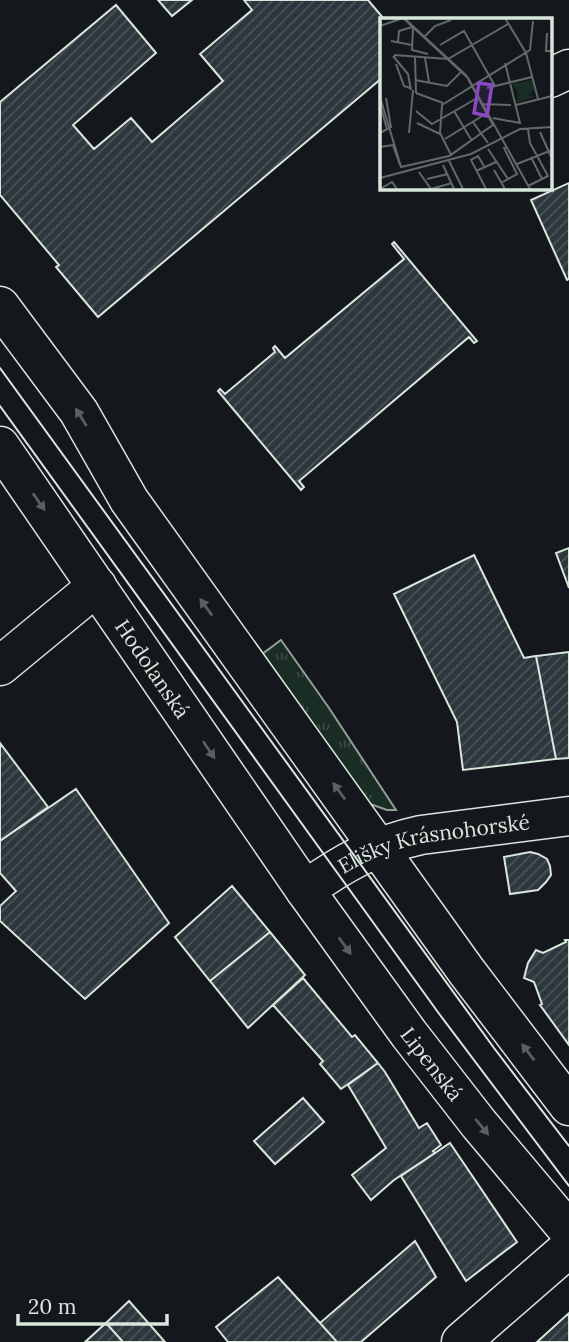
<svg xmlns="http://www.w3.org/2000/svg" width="569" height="1342" font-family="Lora,serif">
	<defs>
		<pattern id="grass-tufts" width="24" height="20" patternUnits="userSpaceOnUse" patternTransform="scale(1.75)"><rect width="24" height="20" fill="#1a2d24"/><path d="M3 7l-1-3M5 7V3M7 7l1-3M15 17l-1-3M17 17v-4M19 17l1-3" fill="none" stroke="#3b4b43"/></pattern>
		<pattern id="building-hatch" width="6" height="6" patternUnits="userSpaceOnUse" patternTransform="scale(1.75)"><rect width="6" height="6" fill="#2c363c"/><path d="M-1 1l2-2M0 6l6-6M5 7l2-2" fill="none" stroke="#4a5358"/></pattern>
	</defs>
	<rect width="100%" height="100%" fill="#14181c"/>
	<path fill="url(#grass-tufts)" stroke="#939e99" stroke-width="2" d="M281 640 329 708 396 810H387L367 803 257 658Z"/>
	<path fill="url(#building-hatch)" stroke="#d8e6dc" stroke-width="2" d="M158 0H192L172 16Z
		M244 0H368L384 19H382V78L98 317 56 267 59 265 0 195V102L116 5 156 53 73 125 94 149 131 118 152 142 223 81 200 54 252 10Z
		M569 183V279L567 280 531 200Z
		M394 242 477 341 474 343 469 337 299 481 304 487 301 490 218 391 220 389 225 394 275 352 273 348 275 346 285 358 404 259 392 244Z
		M569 548V588L556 553Z
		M474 555 524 658 536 656 556 759 463 770 457 722 394 594Z
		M569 652V758L556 759 536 656Z
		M0 743 48 807 0 841Z
		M76 789 169 923 85 999 0 921V906L16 891 0 873V841Z
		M530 852 538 854 547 859 550 866 551 875 546 882 538 890 510 894 504 857Z
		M232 886 270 932 210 981 175 937Z
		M270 932 305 975 248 1028 210 981Z
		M565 940H569V1045L540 1005 542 1004 534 982 524 978 528 963 536 950 543 953 566 942Z
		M303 978 352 1037 355 1035 378 1063 341 1089 320 1064 323 1061 273 1005Z
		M378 1063 385 1072 419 1128 427 1123 441 1145 433 1151 435 1153 394 1180 371 1200 352 1175 386 1148 348 1085Z
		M303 1098 324 1122 275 1164 254 1141Z
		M450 1143 517 1242 466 1281 401 1176Z
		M415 1241 436 1277 361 1342H337L320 1323Z
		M278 1277 320 1323 337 1342H228L216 1327Z
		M129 1301 165 1342H123L106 1323Z
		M569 1313V1342H537Z
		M106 1323 123 1342H85Z"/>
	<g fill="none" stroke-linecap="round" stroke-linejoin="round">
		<g stroke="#d8e6dc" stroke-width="41">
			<g id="minor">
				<path d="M550 78 569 69"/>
				<path d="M0 666 97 586"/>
				<path id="s1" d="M305 890C343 863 375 845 421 835L569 816"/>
				<path d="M461 1342 569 1248"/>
			</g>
		</g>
		<g stroke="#d8e6dc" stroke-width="41">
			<g id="primary">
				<path d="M0 306 79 412 129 500 467 972 569 1106"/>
				<path id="s2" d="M0 446 305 890 409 1034 479 1124 569 1231"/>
			</g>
		</g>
		<use href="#minor" stroke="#14181c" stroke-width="38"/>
		<use href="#primary" stroke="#14181c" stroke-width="38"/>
		<path stroke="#d8e6dc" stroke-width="2" d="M0 368 494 1048 569 1146
			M0 406 440 1015 569 1186"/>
	</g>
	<defs><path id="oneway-solid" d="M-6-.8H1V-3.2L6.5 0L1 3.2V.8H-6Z" transform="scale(1.75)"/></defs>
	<g fill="#59605f">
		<use href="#oneway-solid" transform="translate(81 417) rotate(-122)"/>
		<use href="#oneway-solid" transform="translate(39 502) rotate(55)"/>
		<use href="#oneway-solid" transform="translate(206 607) rotate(-126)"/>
		<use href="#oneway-solid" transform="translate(209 750) rotate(56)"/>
		<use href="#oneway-solid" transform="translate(339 791) rotate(-126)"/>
		<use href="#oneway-solid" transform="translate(345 946) rotate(54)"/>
		<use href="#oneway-solid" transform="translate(528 1052) rotate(-127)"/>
		<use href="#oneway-solid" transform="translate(482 1127) rotate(51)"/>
	</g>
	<g text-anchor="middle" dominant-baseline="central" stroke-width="5" stroke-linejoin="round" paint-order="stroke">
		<g font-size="21" fill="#d8e6dc" stroke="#14181c">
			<text stroke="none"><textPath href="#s2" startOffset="270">Hodolanská</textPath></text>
			<text stroke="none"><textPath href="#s1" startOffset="140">Elišky Krásnohorské</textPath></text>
			<text stroke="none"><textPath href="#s2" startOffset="754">Lipenská</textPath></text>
		</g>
	</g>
	<g transform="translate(380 18)">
		<rect width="172" height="172" fill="#14181c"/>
		<path d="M152 62 154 73 146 77 156 78 137 85 138 74 132 66Z" fill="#1a2d24"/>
		<path fill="none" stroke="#626a69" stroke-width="2" d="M23 0 88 60 150 171M125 0 146 35 158 81M0 8 23 0M33 10 32 32 48 36M167 15 166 33H172M44 19 55 8 71 2M11 23 32 27M18 24 19 13 32 9M60 27 84 13 115 68M14 37 68 41 128 6M13 38 28 56 31 72M35 39 36 75M45 40 49 64M16 46 24 68 30 70M35 62 67 68 81 54M107 70 152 59M36 75 63 85M0 79 21 149 69 138 113 107 86 57 24 0M102 86 131 87M0 87 7 111M136 87 172 78M36 93 52 106 99 79M74 93 92 123M113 100 140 105 125 45M93 104 108 125M37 105 60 116M114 106 71 137 60 115 62 87 150 32 153 3M148 111 150 125 168 158 148 168M160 114 172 141M0 115 11 109 6 80M29 115 33 72M65 121 107 95M0 129 13 127 20 147M108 131 128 161M151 139 162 161M69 143 83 171M137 146 172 132M63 147 74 171M104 148 98 138 91 142 106 171M114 152 125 171M96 153 116 144M39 154 51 171 72 165M0 160 91 136 140 111 172 109M47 161 68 156M121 165 137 156 124 130 127 129M0 171 12 164 17 171"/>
		<path fill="#8948c3" fill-opacity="0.15" stroke="#8948c3" stroke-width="3.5" d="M99 65 112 67 107 98 94 95Z"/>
		<rect width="172" height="172" fill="none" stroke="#d8e6dc" stroke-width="3.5"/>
	</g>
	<path d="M18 1314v10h149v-10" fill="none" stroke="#d8e6dc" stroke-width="3.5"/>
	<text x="28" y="1314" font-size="21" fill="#d8e6dc" stroke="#14181c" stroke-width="5" paint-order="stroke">20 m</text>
</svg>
